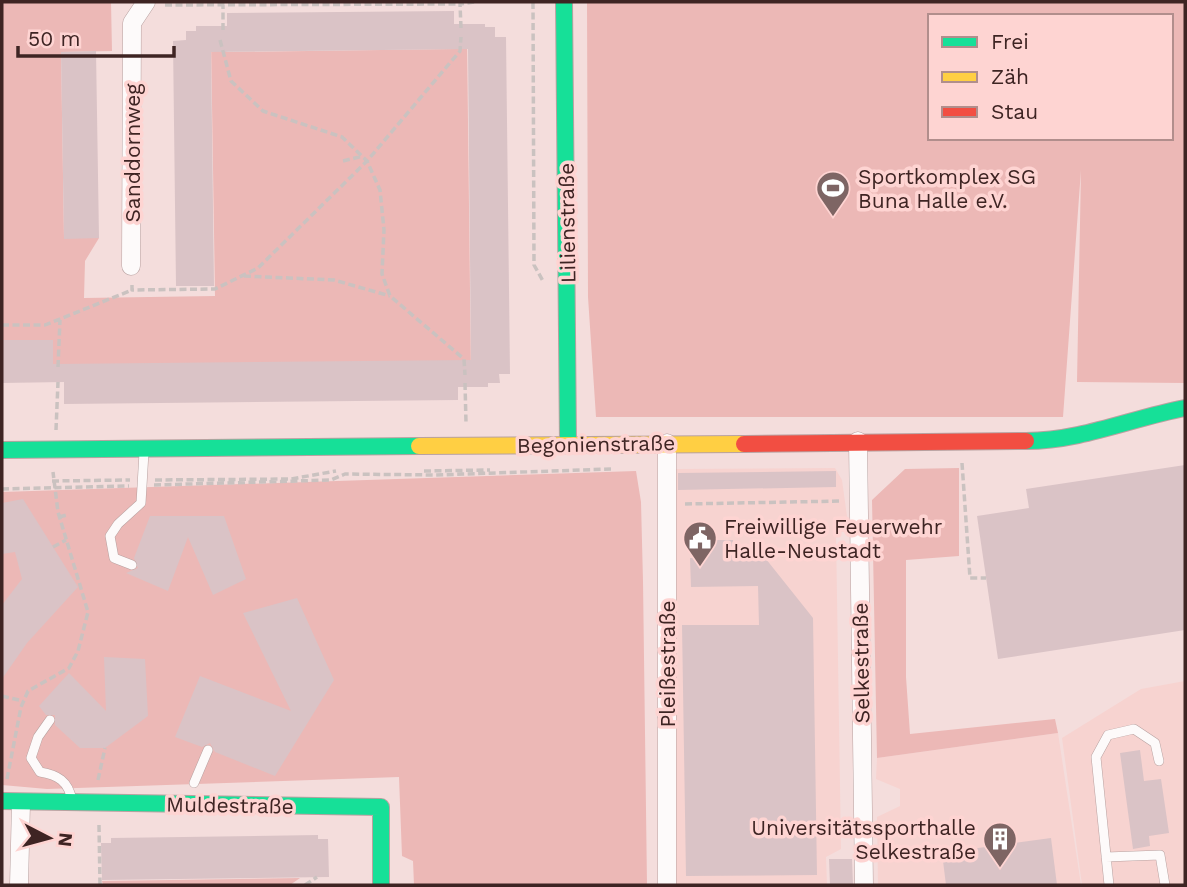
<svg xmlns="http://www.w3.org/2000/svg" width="1187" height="887" font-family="'Work Sans',sans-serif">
	<rect width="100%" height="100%" fill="#f4dddc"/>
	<path fill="#f7d3d0" d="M835 468 842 480 849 531 836 533 841 849 826 857 827 885H676V469Z
		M1185 681V885H1082L1062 738 1141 689Z
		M1058 733 1081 885H878L877 817 900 806V789L876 779 877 758Z"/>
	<path fill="#ecb8b6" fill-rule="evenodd" d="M2 2H111L112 51 61 52 64 238H99L85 261 84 298 215 296 211 40 227 52 454 49 467 37 471 375 53 367 52 340H2Z
		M587 2H1185V383L1077 382 1081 170 1063 417H596L588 297ZM930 16H1171V138H930Z
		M959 468V556L906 560V677L910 734 1055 719 1058 733 877 758 872 500 905 469Z
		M636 471 641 502 643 581 647 885H414L413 861 402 856 399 777 47 789 2 785V492Z
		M300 878 290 885H103L102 881Z"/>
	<path fill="#dac3c6" d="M454 11V24H485V27H495V37H506L510 374H499L500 383H488V387H458V400L64 404V382L2 383V340H53V364L471 360 468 49 211 52 214 286H176L173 41 186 40V31H196V26H227V13Z
		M96 51 99 238 64 239 61 52Z
		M1185 465V630L998 659 977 516 1029 508 1026 489Z
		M836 471V487L678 490V473Z
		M23 499 78 587 27 643 2 679V605L22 579 15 552 2 554V503Z
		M150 516H224L246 579 213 595 188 537 168 591 126 573 138 568 134 558Z
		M694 540H733V550L765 549 766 559 813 618 817 875 686 876 682 625H759L758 586 691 587 690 558H695Z
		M297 598 334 680 275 776 215 752 210 743 202 747 175 737 200 676 291 711 243 613Z
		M104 657 145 659 148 716 105 748H80L55 725V715H46L39 706 69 673 106 711Z
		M1140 750 1144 781 1161 779 1169 833 1149 836 1150 846 1133 849 1120 753Z
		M318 835V839H328L329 877 102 880 101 843H111V838Z
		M1051 838 1057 885H946L942 853Z
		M829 859H852L853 885H830Z"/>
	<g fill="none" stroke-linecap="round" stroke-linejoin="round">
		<g stroke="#b8a1a0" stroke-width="10">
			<path id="lane" d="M132 565 114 558 110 536 118 524 141 503 144 452
				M50 720 38 737 31 758 40 772C58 775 68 781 72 800
				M194 783 208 750
				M1106 857 1160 855 1165 885
				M1109 885 1096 757 1108 735 1134 729 1155 743 1159 761"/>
		</g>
		<g stroke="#b8a1a0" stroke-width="19">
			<path id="street" d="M131 266 132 23 146 2
				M858 441 864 885
				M667 443V885
				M19 885 21 803"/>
		</g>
		<g stroke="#b8a1a0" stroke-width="18">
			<path id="fast" d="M564 2 568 444
				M1026 441C1081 441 1132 418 1185 408
				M2 450 419 446
				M2 801 381 807V885"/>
		</g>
		<g stroke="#b8a1a0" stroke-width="18">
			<path id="slow" d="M419 446 744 444"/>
		</g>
		<g stroke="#b8a1a0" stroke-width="18">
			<path id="jam" d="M744 444 1026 441"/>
		</g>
		<path stroke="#cac2c0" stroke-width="3.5" stroke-dasharray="7 3.5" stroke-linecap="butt" d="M533 2 534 265 543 281
			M165 5 460 4
			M461 28 460 4 474 2
			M223 30V5
			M220 40 231 81 263 111 342 137 367 161 380 190 384 230 382 274 390 296 464 359 465 375
			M343 161 363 156
			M244 276 334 280 390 296
			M132 285V290L215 289 258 268 367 161 460 51 461 37
			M2 325H45L132 290
			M58 367 60 320
			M465 383 466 423
			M56 430 58 382
			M962 463 970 578H986
			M424 471 490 470
			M155 480 291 479 336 471
			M52 481 130 480
			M154 485 331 480 345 474 436 475 611 469
			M2 489 129 486
			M685 504 842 501
			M59 517 67 515
			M53 547 66 540
			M2 696 23 701
			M7 779 21 707 28 691 69 668 78 651 88 612 58 512 53 472
			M98 780 105 748
			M99 825 100 885
			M305 885 317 877"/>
		<use href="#lane" stroke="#fdfafa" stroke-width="9"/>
		<use href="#street" stroke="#fdfafa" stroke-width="18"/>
		<use href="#fast" stroke="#16e098" stroke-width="16"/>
		<use href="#slow" stroke="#ffcf43" stroke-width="16"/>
		<use href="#jam" stroke="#f24e42" stroke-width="16"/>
	</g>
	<defs>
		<g id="stadium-pin" transform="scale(1.75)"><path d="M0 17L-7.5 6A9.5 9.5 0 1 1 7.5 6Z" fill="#7e6564" stroke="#fed4d2"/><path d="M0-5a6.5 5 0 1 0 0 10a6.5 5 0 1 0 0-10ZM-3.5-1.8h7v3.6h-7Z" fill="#fff"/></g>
		<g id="civic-pin" transform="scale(1.75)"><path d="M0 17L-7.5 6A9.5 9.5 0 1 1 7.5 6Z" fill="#7e6564" stroke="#fed4d2"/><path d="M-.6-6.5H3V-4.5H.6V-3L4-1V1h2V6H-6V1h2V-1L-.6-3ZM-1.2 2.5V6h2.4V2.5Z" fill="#fff"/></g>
		<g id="building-pin" transform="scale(1.75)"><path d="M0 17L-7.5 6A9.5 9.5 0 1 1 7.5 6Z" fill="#7e6564" stroke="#fed4d2"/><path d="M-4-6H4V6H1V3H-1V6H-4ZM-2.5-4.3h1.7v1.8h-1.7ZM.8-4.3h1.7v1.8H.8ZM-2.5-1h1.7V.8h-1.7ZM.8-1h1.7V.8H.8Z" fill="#fff"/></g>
	</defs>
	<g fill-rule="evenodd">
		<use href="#stadium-pin" x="833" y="188"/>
		<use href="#civic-pin" x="700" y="538"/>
		<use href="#building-pin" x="1000" y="839"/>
	</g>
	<g text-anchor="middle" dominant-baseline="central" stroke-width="7" stroke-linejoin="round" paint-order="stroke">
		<g font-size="21" fill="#3e2423" stroke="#fed4d2">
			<text transform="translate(132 153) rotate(-90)">Sanddornweg</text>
			<text transform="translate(567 223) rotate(-91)">Lilienstraße</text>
			<text transform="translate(596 444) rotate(-1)">Begonienstraße</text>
			<text transform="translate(861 663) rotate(-91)">Selkestraße</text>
			<text transform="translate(667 664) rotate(-90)">Pleißestraße</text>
			<text transform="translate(230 805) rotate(1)">Muldestraße</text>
		</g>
		<g font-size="21" fill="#3e2423" stroke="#fed4d2" text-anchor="start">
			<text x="858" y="176">Sportkomplex SG<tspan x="858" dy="24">Buna Halle e.V.</tspan></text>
			<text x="724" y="526">Freiwillige Feuerwehr<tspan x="724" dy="24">Halle-Neustadt</tspan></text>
			<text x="976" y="827" text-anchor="end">Universitätssporthalle<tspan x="976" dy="24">Selkestraße</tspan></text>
		</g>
	</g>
	<rect width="1187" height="887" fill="none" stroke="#3e2423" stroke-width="7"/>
	<rect x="928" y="14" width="245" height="126" fill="#fed4d2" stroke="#b18e8c" stroke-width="2"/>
	<rect x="942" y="37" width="35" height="10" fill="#16e098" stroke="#b18e8c" stroke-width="2"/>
	<text x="991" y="49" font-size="21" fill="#3e2423">Frei</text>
	<rect x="942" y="72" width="35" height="10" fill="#ffcf43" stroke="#b18e8c" stroke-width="2"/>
	<text x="991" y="84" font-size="21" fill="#3e2423">Zäh</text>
	<rect x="942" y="107" width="35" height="10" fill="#f24e42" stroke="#b18e8c" stroke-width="2"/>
	<text x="991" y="119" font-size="21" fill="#3e2423">Stau</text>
	<g transform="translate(49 838) rotate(96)" stroke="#fed4d2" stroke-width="5" paint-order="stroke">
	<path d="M0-5L12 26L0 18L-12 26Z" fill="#3e2423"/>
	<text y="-10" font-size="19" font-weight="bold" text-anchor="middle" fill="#3e2423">N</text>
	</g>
	<path d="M18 46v10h156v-10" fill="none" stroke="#3e2423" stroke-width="3.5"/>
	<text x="28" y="46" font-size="21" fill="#3e2423" stroke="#fed4d2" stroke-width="5" paint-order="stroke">50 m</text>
</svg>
